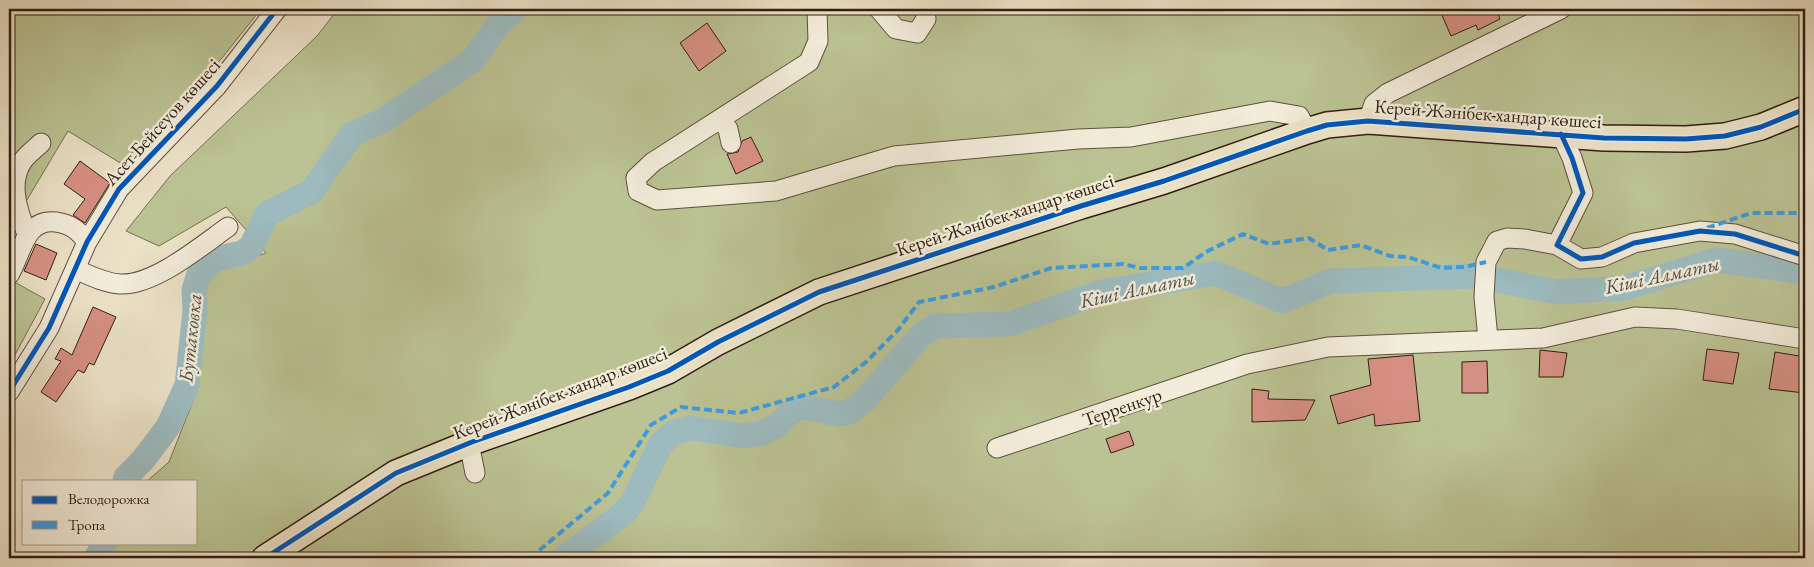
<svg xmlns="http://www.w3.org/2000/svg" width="1814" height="567" font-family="'EB Garamond',serif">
	<rect width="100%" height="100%" fill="#ebe1c6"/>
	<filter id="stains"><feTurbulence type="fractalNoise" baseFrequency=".004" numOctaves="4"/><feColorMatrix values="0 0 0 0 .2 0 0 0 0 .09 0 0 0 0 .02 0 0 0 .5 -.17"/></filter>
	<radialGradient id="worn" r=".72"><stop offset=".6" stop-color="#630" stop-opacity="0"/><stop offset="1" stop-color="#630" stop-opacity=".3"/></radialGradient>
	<path fill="#bbc293" stroke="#767052" d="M9 9H261L222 58 122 164 68 131 9 230Z
		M338 9H1805V558H110L116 543H196V481H147L169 462 196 393 198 320 206 274 266 253 226 207 159 246 126 231 170 176 317 36Z
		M9 279 45 299 9 366Z"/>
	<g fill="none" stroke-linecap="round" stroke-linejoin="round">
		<path stroke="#9dbbbf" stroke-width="25" d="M125 481 126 477 143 460 168 427 187 385 195 311 194 290 199 274 215 259 242 253 251 247 267 214 312 191 352 134 382 121 473 60 498 25 515 9
			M96 558 105 543
			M564 558 624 513 633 502 660 445 673 433 690 428 744 436 760 434 778 425 792 411 803 407 839 414 850 412 866 399 920 336 935 326 1010 324 1101 292 1215 273 1282 301 1331 281 1477 276 1556 292 1625 288 1716 260 1805 272"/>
	</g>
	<path fill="#d69083" stroke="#321e11" d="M1451 9H1496L1500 19 1478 30 1476 25 1451 36 1441 13Z
		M707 23 726 51 699 71 680 43Z
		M751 137 763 161 736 174 727 154 738 152 742 141Z
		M80 161 110 183 85 223 73 215 85 199 64 184Z
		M36 244 57 253 46 280 24 271Z
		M93 307 116 317 94 365 89 363 84 373 78 370 56 402 41 392 61 361 55 359 61 348 72 355Z
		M1707 349 1739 353 1733 384 1703 380Z
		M1540 350 1567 353 1563 377H1539Z
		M1775 352 1805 357V393L1769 389Z
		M1413 355 1420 421 1375 426 1374 414 1338 424 1330 396 1371 385 1368 359Z
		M1487 361 1488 393H1462V362Z
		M1252 389 1269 391 1268 399 1315 400 1305 420 1252 422Z
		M1129 431 1134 445 1111 453 1106 439Z"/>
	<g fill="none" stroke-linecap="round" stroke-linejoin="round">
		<g stroke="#604f3e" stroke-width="21">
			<path id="minor" d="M817 9 818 41 809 62 653 162 636 178 638 191 657 200 776 191 894 156 1078 139 1131 137 1270 111 1299 116 1307 131
				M879 9 896 29 917 33 926 19 925 9
				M720 119 728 129 731 143
				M1368 121 1374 104 1388 93 1561 9
				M27 234C18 212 8 184 22 162 26 155 35 149 41 143
				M1557 245 1583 193 1572 158 1561 134
				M75 269C89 275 104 283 120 284 154 286 201 246 228 227
				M9 275C22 254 24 218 56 222 71 224 79 231 87 242
				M1488 339 1484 297 1486 262 1497 241 1507 238 1525 239 1557 245 1581 259 1602 257 1634 243 1700 231 1735 234 1805 256
				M9 392 49 328 87 242 119 189 217 86 277 9
				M469 443 475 473
				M997 448 1247 364 1328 347 1543 338 1635 317 1677 319 1805 339"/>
		</g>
		<g stroke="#321e11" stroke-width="28">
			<path id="major" d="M265 558 396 473 472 442 629 387 668 371 718 342 819 292 1081 206 1164 181 1307 131 1327 125 1368 121 1604 138 1686 139 1725 136 1761 127 1805 109"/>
		</g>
		<use href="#minor" stroke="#f2ecda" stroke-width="19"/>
		<use href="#major" stroke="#ebe1c6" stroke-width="25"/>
		<path stroke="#3e9bde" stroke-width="4" stroke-dasharray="8 4" stroke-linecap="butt" d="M1707 228 1751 213H1805
			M530 558 608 493 651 425 681 407 739 413 834 387 866 362 898 330 919 302 994 287 1051 268 1123 264 1140 268H1183L1206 252 1243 234 1269 244 1309 238 1328 250 1361 245 1390 256 1408 257 1441 268 1465 267 1486 262"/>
		<g stroke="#f2ecda" stroke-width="8">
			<path id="cycleway" d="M1561 134 1572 158 1583 193 1557 245 1581 259 1602 257 1634 243 1700 231 1735 234 1805 256
				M9 392 49 328 87 242 119 189 217 86 277 9
				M265 558 396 473 472 442 629 387 668 371 718 342 819 292 1081 206 1164 181 1307 131 1327 125 1368 121 1604 138 1686 139 1725 136 1761 127 1805 109"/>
		</g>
		<use href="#cycleway" stroke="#0057b8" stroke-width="5"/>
	</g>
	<g text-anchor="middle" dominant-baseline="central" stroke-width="5" stroke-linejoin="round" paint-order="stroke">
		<g font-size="19" fill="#321e11" stroke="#f2ecda">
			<text transform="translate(1488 114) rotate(4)">Керей-Жәнібек хандар көшесі</text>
			<text transform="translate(162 122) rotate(-48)">Асет Бейсеуов көшесі</text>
			<text transform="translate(1005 215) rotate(-18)">Керей-Жәнібек хандар көшесі</text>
			<text transform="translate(560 393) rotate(-21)">Керей-Жәнібек хандар көшесі</text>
			<text transform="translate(1122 407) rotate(-19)">Терренкур</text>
		</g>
		<g font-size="20" font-style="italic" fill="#524d45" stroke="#f2ecda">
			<text transform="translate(1662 275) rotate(-12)">Кіші Алматы</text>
			<text transform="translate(1137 289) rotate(-12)">Кіші Алматы</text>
			<text transform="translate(190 338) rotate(-84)">Бутаковка</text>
		</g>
	</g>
	<rect width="1814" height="567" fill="none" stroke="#ebe1c6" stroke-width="30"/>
	<rect x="10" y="10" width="1794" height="547" fill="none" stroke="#321e11" stroke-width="2.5"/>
	<rect x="15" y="15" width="1784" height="537" fill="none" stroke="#321e11"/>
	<rect x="22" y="480" width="175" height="65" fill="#f2ecda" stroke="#a59a8a"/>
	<rect x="32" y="496" width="25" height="8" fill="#0057b8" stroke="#a59a8a"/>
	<text x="68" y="504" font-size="15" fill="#321e11">Велодорожка</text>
	<rect x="32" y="521" width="25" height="8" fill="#3e9bde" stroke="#a59a8a"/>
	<text x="68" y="530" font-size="15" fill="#321e11">Тропа</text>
	<rect width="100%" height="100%" filter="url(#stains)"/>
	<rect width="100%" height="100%" fill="url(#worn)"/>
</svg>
